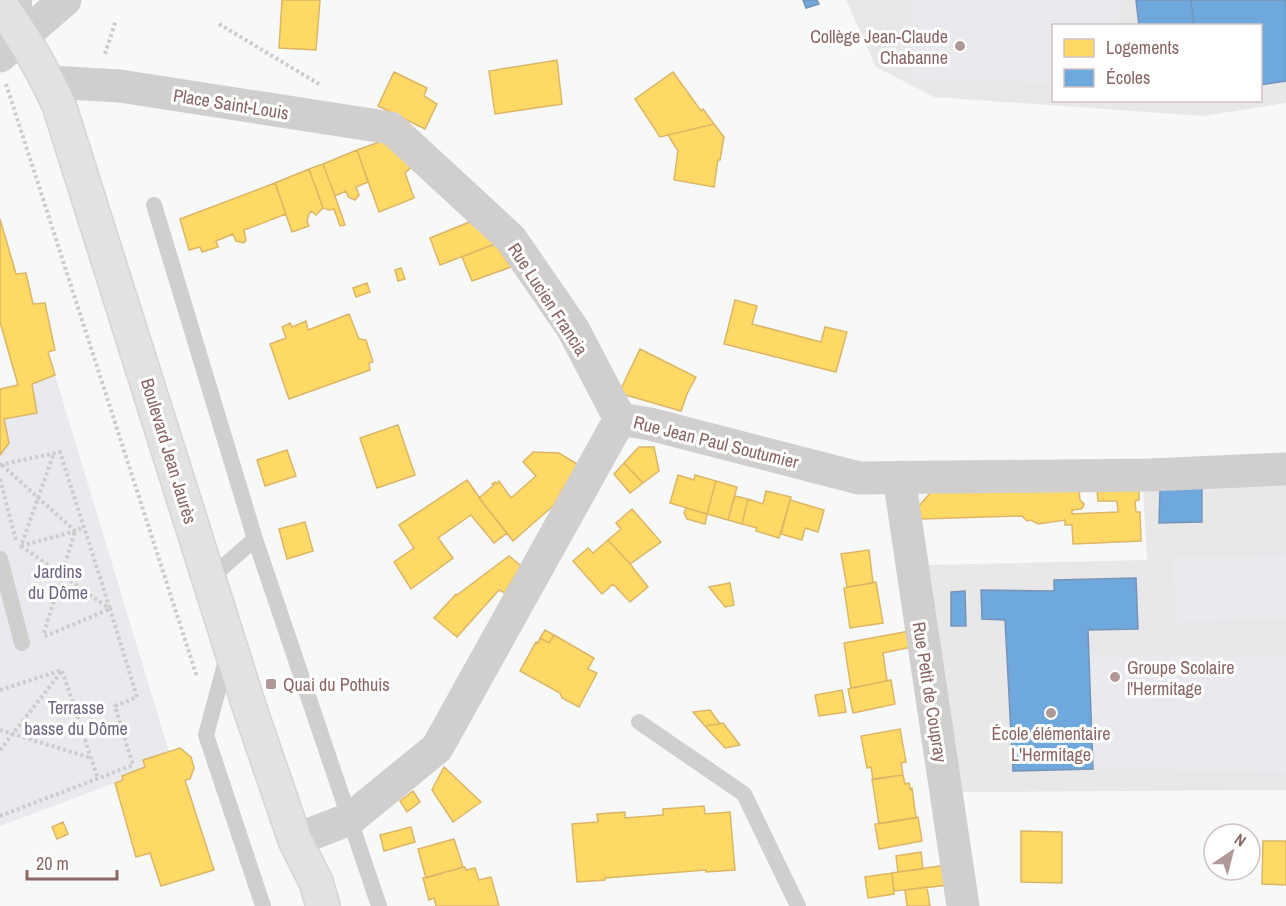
<svg xmlns="http://www.w3.org/2000/svg" width="1286" height="906" font-family="'Archivo Narrow',sans-serif">
	<rect width="100%" height="100%" fill="#f7f8f8"/>
	<path fill="#e9e8e8" fill-rule="evenodd" d="M846 0H1286V103L1203 116 934 97 876 67ZM1054 26H1260V100H1054Z
		M1286 486V790L961 792 929 565 1147 560 1143 489Z"/>
	<path fill="#e9e9ee" d="M914 0H1119L1118 25 1054 26 1053 84 910 78Z
		M55 375 169 752 143 760 145 767 123 776V780L0 826V455L9 443 4 419 37 413 32 384Z
		M1286 555V619L1175 622 1173 557Z
		M1089 656 1286 657V773L1093 769Z"/>
	<path fill="#ffd966" stroke="#dcb666" stroke-width="1.5" d="M282 0H320L316 50 279 48Z
		M557 60 562 104 495 114 489 71Z
		M394 72 427 88 424 96 437 104 425 129 378 106Z
		M673 72 701 111 703 109 714 124 660 137 635 99Z
		M714 124 724 137 720 160H718L714 187 674 180 678 151 668 135Z
		M382 141 415 164 405 173 414 198 379 212 357 150Z
		M357 150 368 182 356 187 359 195 355 200 348 197 346 191 335 196 323 164Z
		M323 164 335 196 345 225 340 226 334 209 329 210 323 208 309 169Z
		M309 169 323 208 316 215 311 211 309 214 307 221 309 226 292 232 275 183Z
		M275 183 286 214 244 230 246 240 244 243 236 241 233 234 216 241 218 247 202 252 200 247 189 250 180 219Z
		M0 219 16 274 26 273 33 304 45 303 55 350 48 352 55 375 32 384 37 413 4 419 9 443 0 455V389L18 385 0 322Z
		M472 221 495 244 440 265 430 238Z
		M495 244 511 267 472 281 462 257Z
		M401 268 405 279 398 281 395 270Z
		M367 283 370 292 356 297 353 288Z
		M735 300 757 306 752 324 821 342 825 327 847 332 836 372 724 344Z
		M349 314 359 339 366 340 373 362 369 363 370 370 289 399 270 344 286 338 282 327 290 323 292 327 306 321 308 330Z
		M640 349 696 377 687 394 681 411 619 393Z
		M398 425 415 475 377 488 360 438Z
		M639 447H654L659 471 643 483 624 463Z
		M287 450 296 476 265 486 257 460Z
		M533 452 559 453 577 464 554 505 513 541 479 498 494 485 492 484 495 482 497 484 499 481 511 498 536 476 523 462Z
		M624 463 643 483 630 493 614 474Z
		M678 475 694 480 695 475 716 481 707 514 670 503Z
		M467 480 484 504 507 533 494 543 471 515 438 538 453 558 411 589 394 562 414 548 399 525Z
		M716 481 737 487 728 520 707 514Z
		M1139 489V500L1135 501 1136 512H1140L1141 541 1073 544 1072 525H1065V520L1038 524 1031 520 1027 521 1022 516 921 519 919 506 931 492 1079 490 1080 500 1084 504 1083 507 1081 509 1072 510V514L1118 512 1117 501H1098L1097 490Z
		M766 491 791 497 779 538 756 531 757 528 742 524 748 499 763 504Z
		M735 496 748 499 742 524 728 520Z
		M790 500 824 510 818 532 805 528 802 540 781 534Z
		M686 508 707 514 705 524 687 519 684 513Z
		M632 509 661 542 630 564 608 540 621 529 616 523Z
		M305 522 313 551 287 559 279 529Z
		M608 540 630 564 648 587 630 602 613 584 602 594 573 561 588 548 593 553Z
		M869 550 873 583 847 587 841 554Z
		M509 556 521 566 505 593 499 590 457 637 434 618 456 594 457 595Z
		M876 582 883 623 850 628 844 588Z
		M730 583 734 605 725 607 709 587Z
		M545 630 554 635 549 643 540 638Z
		M910 631 912 647 883 653 887 681 851 688 844 643Z
		M554 635 594 658 588 669 597 673 579 707 562 698 560 693 520 671 536 642 538 643 540 638 549 643Z
		M891 680 895 704 853 713 848 689Z
		M842 690 846 712 819 716 815 695Z
		M710 710 720 724 705 726 693 712Z
		M723 723 740 745 725 748 705 726Z
		M900 729 906 762 901 763 903 775 873 780 871 767 867 768 861 736Z
		M180 748 191 757 194 768 190 779 185 780 214 870 161 886 150 853 136 857 115 783 123 780 122 776 145 767 143 760Z
		M444 767 481 802 453 822 432 790Z
		M903 775 905 784 909 783 910 789 912 788 916 818 879 824 872 779Z
		M413 791 420 802 407 812 400 801Z
		M704 806 705 814 730 812 735 870 706 872V870L605 878V880L577 882 572 824 598 822 597 814 625 812V818L663 815V809Z
		M918 817 922 841 879 849 875 824Z
		M63 822 68 834 57 839 52 827Z
		M411 827 415 842 384 851 380 835Z
		M1021 831 1062 832V883L1021 882Z
		M454 839 463 867 426 878 418 849Z
		M1263 841H1286V885L1262 884Z
		M921 852 923 869 898 872 896 856Z
		M946 865 949 885 894 891 892 873Z
		M465 867 466 870 475 868 479 880 491 877 499 906H436L434 898 429 900 423 878Z
		M892 873 894 894 868 898 865 877Z
		M927 887 930 906H907L905 890Z"/>
	<path fill="#6fa8dc" stroke="#7794b8" stroke-width="1.5" d="M803 0H817L819 4 806 8Z
		M1136 0H1191L1194 26H1139Z
		M1191 0H1286V81L1260 85V26H1194Z
		M1202 487V522L1159 523 1160 489Z
		M1136 578 1138 629 1088 630 1093 769 1013 771 1005 620 982 619 981 590 1054 591V580Z
		M965 591 966 626H951V592Z"/>
	<g fill="none" stroke-linecap="round" stroke-linejoin="round">
		<g stroke="#d6d4d4" stroke-width="36">
			<path id="secondary" d="M0 4C23 36 43 69 59 105L250 709 295 840 316 882 323 906"/>
		</g>
		<path stroke="#cdcccc" stroke-width="4" stroke-dasharray="3 3" stroke-linecap="butt" d="M219 24 319 84
			M105 54 116 20
			M6 84 197 677
			M0 465 60 452 110 609 43 637
			M2 465 75 531 84 527
			M0 479 16 541
			M21 546 75 531
			M44 633 75 531
			M0 690 62 670 98 779
			M0 730 91 758
			M0 750 62 671
			M0 816 133 765 115 706 137 697 110 609 21 546 54 453"/>
		<path stroke="#d1cece" stroke-width="16" d="M24 30V0
			M154 205 255 539 379 906
			M0 559 22 643
			M209 579 255 539
			M228 653 206 735 263 906
			M639 722 744 794 798 906"/>
		<path stroke="#d1cece" stroke-width="33" d="M0 56 65 0
			M49 82 120 86 391 128 511 239 573 329 620 419
			M899 477 963 906
			M295 840 350 819 437 748 620 419 650 424 859 478 1150 475 1286 469"/>
		<use href="#secondary" stroke="#e3e2e2" stroke-width="33"/>
	</g>
	<g fill="#b09998" stroke="#fff" stroke-width="2">
		<circle cx="960" cy="46" r="6"/>
		<circle cx="1115" cy="677" r="6"/>
		<rect x="265" y="678" width="12" height="12" rx="3"/>
		<circle cx="1051" cy="713" r="6"/>
	</g>
	<g text-anchor="middle" dominant-baseline="central" stroke-width="6" stroke-linejoin="round" paint-order="stroke">
		<g font-size="18" fill="#8a6665" stroke="#fff" text-anchor="start">
			<text x="948" y="36" text-anchor="end">Collège Jean-Claude<tspan x="948" dy="21">Chabanne</tspan></text>
			<text x="1127" y="667">Groupe Scolaire<tspan x="1127" dy="21">l'Hermitage</tspan></text>
			<text x="283" y="684">Quai du Pothuis</text>
			<text x="1051" y="733" text-anchor="middle">École élémentaire<tspan x="1051" dy="21">L'Hermitage</tspan></text>
		</g>
		<g font-size="18" fill="#8a6665" stroke="#fff">
			<text transform="translate(231 104) rotate(9)">Place Saint-Louis</text>
			<text transform="translate(548 299) rotate(57)">Rue Lucien Francia</text>
			<text transform="translate(716 442) rotate(14)">Rue Jean Paul Soutumier</text>
			<text transform="translate(169 451) rotate(73)">Boulevard Jean Jaurès</text>
			<text transform="translate(930 692) rotate(81)">Rue Petit de Coupray</text>
		</g>
		<g font-size="18" fill="#6f6581" stroke="#fff">
			<text x="58" y="571">Jardins<tspan x="58" dy="21">du Dôme</tspan></text>
			<text x="76" y="707">Terrasse<tspan x="76" dy="21">basse du Dôme</tspan></text>
		</g>
	</g>
	<rect x="1052" y="24" width="210" height="78" fill="#ffffff" stroke="#d0c2c1" stroke-width="1.5"/>
	<rect x="1064" y="39" width="30" height="18" fill="#ffd966" stroke="#d0c2c1" stroke-width="1.5"/>
	<text x="1106" y="54" font-size="18" fill="#8a6665">Logements</text>
	<rect x="1064" y="69" width="30" height="18" fill="#6fa8dc" stroke="#d0c2c1" stroke-width="1.5"/>
	<text x="1106" y="84" font-size="18" fill="#8a6665">Écoles</text>
	<g transform="translate(1232 852) rotate(35)"><circle r="28" fill="#ffffff" stroke="#d0c2c1" stroke-width="1.5"/>
	<path d="M0-4.5L10 22L0 15L-10 22Z" fill="#b09998"/>
	<text y="-9" font-size="16" font-weight="bold" text-anchor="middle" fill="#8a6665">N</text>
	</g>
	<path d="M27 870v9h90v-9" fill="none" stroke="#8a6665" stroke-width="3"/>
	<text x="36" y="870" font-size="18" fill="#8a6665" stroke="#ffffff" stroke-width="4.5" paint-order="stroke">20 m</text>
</svg>
